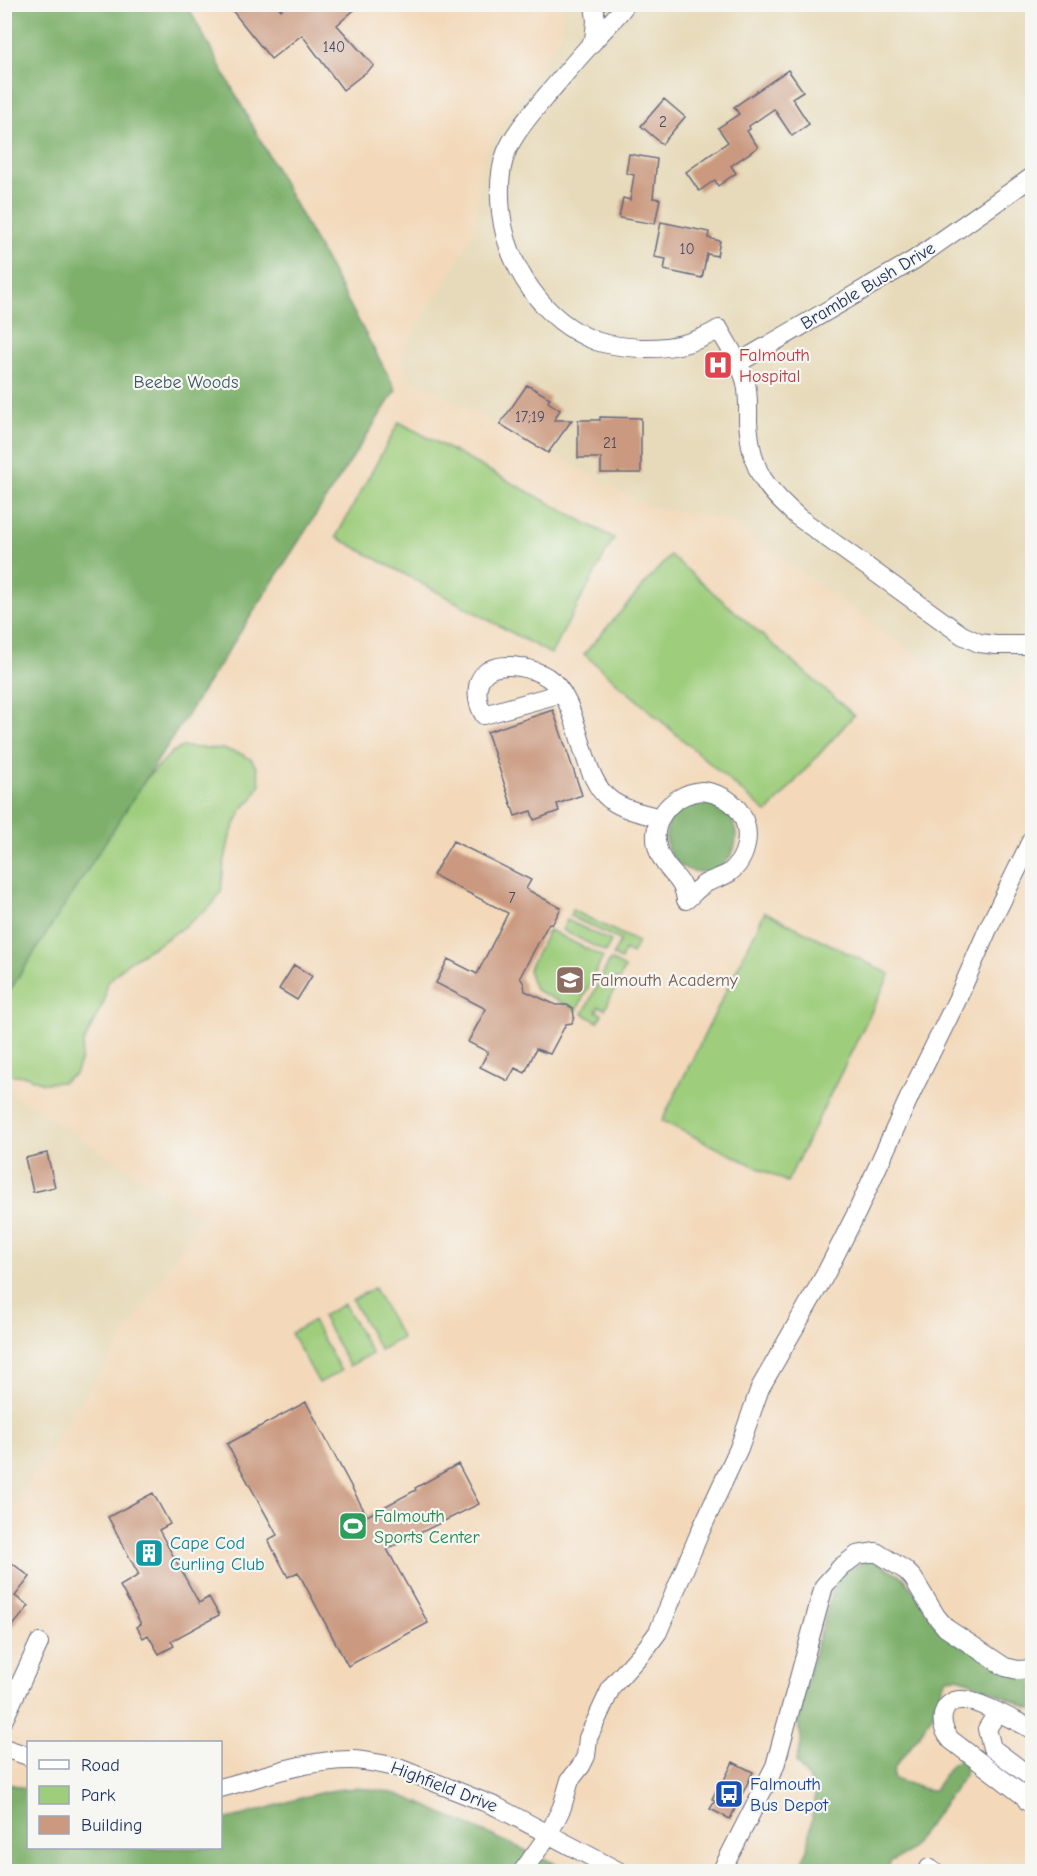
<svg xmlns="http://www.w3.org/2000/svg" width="1037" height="1876" font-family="'Comic Neue',sans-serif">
	<rect width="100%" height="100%" fill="#f6f6f2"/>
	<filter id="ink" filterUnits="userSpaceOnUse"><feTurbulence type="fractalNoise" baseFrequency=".0167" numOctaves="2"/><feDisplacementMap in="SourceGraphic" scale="12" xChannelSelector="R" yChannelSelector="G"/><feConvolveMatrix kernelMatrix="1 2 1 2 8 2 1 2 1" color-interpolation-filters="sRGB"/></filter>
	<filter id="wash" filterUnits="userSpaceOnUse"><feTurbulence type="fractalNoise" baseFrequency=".008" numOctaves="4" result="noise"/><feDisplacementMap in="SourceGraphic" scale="24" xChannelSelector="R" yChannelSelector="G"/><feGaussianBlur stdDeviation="1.35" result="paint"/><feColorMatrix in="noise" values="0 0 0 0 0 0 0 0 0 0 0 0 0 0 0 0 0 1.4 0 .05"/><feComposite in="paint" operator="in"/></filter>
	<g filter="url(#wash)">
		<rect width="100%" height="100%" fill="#f3d9ba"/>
		<path fill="#e7daba" d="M561 5H1032V663L988 707 729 520 650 507 406 376 401 354 474 232 483 155 563 30Z
			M5 1088 202 1217 5 1519Z"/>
		<path fill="#9ecd7c" stroke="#5c7e6d" stroke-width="1.5" d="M399 422 614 538 551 654 336 537Z
			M670 555 854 715 767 813 584 654Z
			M182 747 223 749 239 753 251 759 257 768 260 784 253 798 242 809 230 836 224 864 221 892 211 906 193 920 168 938 128 962 106 984 105 999 83 1044 81 1059 75 1074 62 1082 43 1083 26 1076 5 1074V833L144 781 172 752Z
			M572 910 638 942 632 954 625 950 621 960 613 956 620 940 570 916Z
			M765 912 890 974 787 1182 662 1121Z
			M567 920 611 941 606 952 562 930Z
			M549 930 603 957 577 1010 535 990 528 970Z
			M610 960 625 968 619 980 613 978 611 983 616 986 605 1009 599 1006 596 1011 602 1014 598 1022 583 1014Z
			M374 1288 402 1338 380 1350 352 1300Z
			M344 1304 372 1354 349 1366 322 1316Z
			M313 1321 341 1371 319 1383 291 1333Z"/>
		<path fill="#7eb06c" stroke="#4c7065" stroke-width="1.5" d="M5 4 187 5 396 390 5 998Z
			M666 837a35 35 0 1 1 70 0a35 35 0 1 1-70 0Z
			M870 1558 904 1578 938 1625 1032 1673V1709L967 1680 957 1677 947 1678C940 1687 942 1690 939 1699 934 1717 920 1733 910 1748 903 1758 890 1766 894 1779L928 1790H934L951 1765 961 1758 966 1764 965 1775 907 1854 891 1861 886 1871H797L808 1849 815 1793 812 1784 796 1762C797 1754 803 1745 801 1737 799 1725 796 1723 798 1711L832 1592 841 1575Z
			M4 1782 28 1789V1848H220L221 1820C290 1808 338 1770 410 1799L572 1871H5Z"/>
		<g id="blocks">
			<path fill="#ca997f" d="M227 4H276L281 10 288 4H361L337 25 374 66 343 90 302 35 271 59Z
				M788 70 803 91 792 98 809 124 792 136 774 109 749 126 750 129 747 131 758 147 731 166 736 173 718 186 715 180 699 191 686 172 728 142 718 128 739 114 734 107Z
				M664 99 685 117 662 144 641 126Z
				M629 154 657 159 653 198 660 199 655 224 619 218 623 198 630 200 634 175 626 173Z
				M661 222 709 232 708 238 720 241 717 256 707 254 702 278 664 270 666 259 654 257Z
				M527 385 550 398 548 402 560 410 554 420H572L548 453 500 424Z
				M600 417 641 418V473H601V458H578V420H600Z
				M553 710 582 795 557 804 559 811 534 820 531 811 515 816 487 732Z
				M453 841 531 880 526 889 561 908 552 925 549 923 520 977 524 984 525 991 556 1005H567L573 1008 574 1017 572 1023 566 1024 550 1054 536 1049 525 1073 515 1068 508 1081 480 1067 488 1052 468 1042 486 1009 436 983 448 959 477 974 508 913 433 875Z
				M294 965 312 976 297 1000 279 989Z
				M47 1153 55 1187 33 1192 25 1158Z
				M306 1402 367 1516 416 1490 415 1488 458 1464 479 1504 387 1549 428 1623 348 1666 298 1572 288 1577 268 1540 277 1535 227 1444Z
				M153 1493 170 1524 159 1530 199 1603 209 1597 219 1615 171 1641 174 1646 159 1654 148 1635 143 1638 137 1627 141 1624 120 1586 139 1575 108 1517Z
				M4 1557 30 1577 15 1596 29 1606 4 1637Z
				M733 1762 753 1772 730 1819 710 1809 715 1801 712 1799 718 1787 720 1788Z"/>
		</g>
	</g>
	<g filter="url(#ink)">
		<use href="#blocks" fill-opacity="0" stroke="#676a7e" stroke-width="1.5"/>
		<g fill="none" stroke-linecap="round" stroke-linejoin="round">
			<g stroke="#676a7e" stroke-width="20">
				<path id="minor" d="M594 4 596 21 594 40
					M626 4C616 18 604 29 593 42 576 60 561 79 545 97 531 114 514 133 506 153 499 171 499 193 501 212 507 266 543 321 596 341 610 346 626 347 641 348 670 349 695 344 719 329 728 345 739 361 745 379 749 392 748 407 748 421 751 469 762 485 798 517L962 635 979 643 996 645H1032
					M738 363 914 260 1032 177
					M562 693 484 715C475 700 473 675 494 668 510 663 532 668 547 677 580 698 578 767 605 795 618 809 642 813 660 818
					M702 791C718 793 732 799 741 814 752 833 747 859 729 873 722 877 715 879 708 882 699 886 693 894 686 900 684 879 670 875 661 857 645 825 669 794 702 791Z
					M997 1713 987 1729 992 1748 1032 1778
					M4 1719 39 1643
					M4 1748 28 1756
					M220 1788C262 1777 306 1760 350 1760 365 1760 381 1764 396 1767L497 1807 620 1872
					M1028 1802 1024 1796 951 1740C945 1733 941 1725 943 1715 945 1705 953 1699 963 1700 978 1700 1017 1722 1032 1729
					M929 1868 934 1872
					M522 1872 549 1834 562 1807 570 1780 581 1766 586 1756 588 1738 612 1686 647 1647 658 1632 700 1532 739 1448 760 1388 825 1275 857 1212 914 1087 957 1000 988 929 1032 839
					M721 1872 775 1766 824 1586 841 1567 857 1555 876 1552 905 1570 913 1578 936 1616 946 1628 1005 1667 1018 1670 1032 1669"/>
			</g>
			<use href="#minor" stroke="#fff" stroke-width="18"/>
		</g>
	</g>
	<defs>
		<g id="hospital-square" transform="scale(1.5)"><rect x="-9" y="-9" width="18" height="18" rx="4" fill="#e0444e" stroke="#f6f6f2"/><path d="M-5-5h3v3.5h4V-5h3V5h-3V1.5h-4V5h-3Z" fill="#fff"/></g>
		<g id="school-square" transform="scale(1.5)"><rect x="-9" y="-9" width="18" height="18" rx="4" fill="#8d6e63" stroke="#f6f6f2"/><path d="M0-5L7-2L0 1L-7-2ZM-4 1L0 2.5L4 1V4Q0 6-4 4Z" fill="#fff"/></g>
		<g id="stadium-square" transform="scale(1.5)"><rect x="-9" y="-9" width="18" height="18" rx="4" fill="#2e9e5b" stroke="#f6f6f2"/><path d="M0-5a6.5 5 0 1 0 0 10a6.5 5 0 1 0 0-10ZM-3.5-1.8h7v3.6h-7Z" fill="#fff"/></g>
		<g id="building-square" transform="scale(1.5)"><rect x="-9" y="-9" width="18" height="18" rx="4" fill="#0f9aa8" stroke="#f6f6f2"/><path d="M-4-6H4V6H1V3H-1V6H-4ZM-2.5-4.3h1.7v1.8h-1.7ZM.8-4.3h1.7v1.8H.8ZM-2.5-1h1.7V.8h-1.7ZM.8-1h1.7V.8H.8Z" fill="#fff"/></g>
		<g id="bus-square" transform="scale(1.5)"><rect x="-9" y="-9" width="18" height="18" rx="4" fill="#1a4fb4" stroke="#f6f6f2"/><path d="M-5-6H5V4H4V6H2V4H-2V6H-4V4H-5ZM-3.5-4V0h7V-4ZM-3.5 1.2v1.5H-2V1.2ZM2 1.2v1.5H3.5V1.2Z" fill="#fff"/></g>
	</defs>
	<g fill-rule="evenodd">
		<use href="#hospital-square" x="718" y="365"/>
		<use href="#school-square" x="570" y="980"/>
		<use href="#stadium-square" x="353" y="1526"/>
		<use href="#building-square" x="149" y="1553"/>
		<use href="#bus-square" x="729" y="1794"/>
	</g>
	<g text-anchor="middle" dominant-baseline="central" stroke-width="4.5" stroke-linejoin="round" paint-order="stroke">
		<g font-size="15" fill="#474a66">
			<text x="334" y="47">140</text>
			<text x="663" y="122">2</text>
			<text x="687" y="249">10</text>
			<text x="530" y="417">17;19</text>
			<text x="610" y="443">21</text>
			<text x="512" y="898">7</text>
		</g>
		<g font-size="18" fill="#1b2f5e" stroke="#f6f6f2">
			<text transform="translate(868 286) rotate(-31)">Bramble Bush Drive</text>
			<text transform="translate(444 1787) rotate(21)">Highfield Drive</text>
		</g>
		<g font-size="18" fill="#be3a42" stroke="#f6f6f2" text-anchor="start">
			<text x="739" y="355">Falmouth<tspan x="739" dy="21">Hospital</tspan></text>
		</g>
		<g font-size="18" fill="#3c5666" stroke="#f6f6f2">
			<text x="186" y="382">Beebe Woods</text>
		</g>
		<g font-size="18" fill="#785e54" stroke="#f6f6f2" text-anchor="start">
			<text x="591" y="980">Falmouth Academy</text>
		</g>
		<g font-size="18" fill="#27864d" stroke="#f6f6f2" text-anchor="start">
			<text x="374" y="1516">Falmouth<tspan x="374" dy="21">Sports Center</tspan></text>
		</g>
		<g font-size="18" fill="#0d838f" stroke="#f6f6f2" text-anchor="start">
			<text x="170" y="1543">Cape Cod<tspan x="170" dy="21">Curling Club</tspan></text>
		</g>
		<g font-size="18" fill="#164399" stroke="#f6f6f2" text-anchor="start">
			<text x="750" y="1784">Falmouth<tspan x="750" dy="21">Bus Depot</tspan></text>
		</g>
	</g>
	<rect width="1037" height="1876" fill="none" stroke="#f6f6f2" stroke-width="24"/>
	<rect x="27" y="1741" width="195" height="108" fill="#f6f6f2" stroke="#9ea6b7" stroke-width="1.5"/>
	<rect x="39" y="1760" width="30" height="9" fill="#ffffff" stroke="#9ea6b7" stroke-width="1.5"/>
	<text x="81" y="1771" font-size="18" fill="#1b2f5e">Road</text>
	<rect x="39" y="1786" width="30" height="18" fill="#9ecd7c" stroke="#9ea6b7" stroke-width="1.5"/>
	<text x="81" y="1801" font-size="18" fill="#1b2f5e">Park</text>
	<rect x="39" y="1816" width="30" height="18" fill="#ca997f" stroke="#9ea6b7" stroke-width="1.5"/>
	<text x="81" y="1831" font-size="18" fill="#1b2f5e">Building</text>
</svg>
